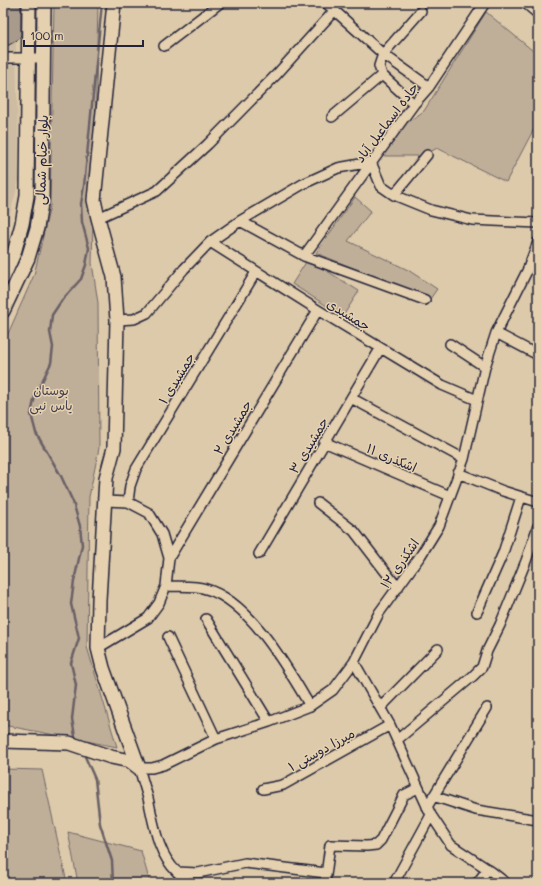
<svg xmlns="http://www.w3.org/2000/svg" width="541" height="886" font-family="Mali,'Playpen Sans Arabic',sans-serif">
	<rect width="100%" height="100%" fill="#ddcaaa"/>
	<filter id="ink" filterUnits="userSpaceOnUse"><feTurbulence type="fractalNoise" baseFrequency=".025" numOctaves="2"/><feDisplacementMap in="SourceGraphic" scale="8" xChannelSelector="R" yChannelSelector="G"/><feConvolveMatrix kernelMatrix="1 2 1 2 8 2 1 2 1" color-interpolation-filters="sRGB"/></filter>
	<g filter="url(#ink)">
		<path fill="#cdbca1" d="M3 3H15L19 180 3 241Z"/>
		<path fill="#bfae98" stroke="#70686a" d="M54 3H98L92 263 98 303 99 448 89 497 87 647 117 747 3 725V345L34 275 50 206Z
			M486 12 538 55V121L506 182 437 148 423 156H381L405 124 424 111Z
			M355 197 371 211 348 241 408 270 437 289 430 299 316 253Z
			M308 259 359 291 343 316 292 284Z
			M3 769 42 770 67 883H3Z
			M68 832 141 851 150 883H78Z"/>
		<g fill="none" stroke-linecap="round" stroke-linejoin="round">
			<path stroke="#696166" stroke-width="2.5" d="M77 741 75 736 72 719 76 685 71 663 79 638 71 604 74 581 82 545 80 526 73 502 61 476 36 433 31 414 35 396 51 363 53 347 50 332 52 315 62 300 81 279 86 265 89 248 82 222 81 204 84 186 102 3
				M83 752 95 779 100 824 112 861 113 883"/>
		</g>
		<path fill="#a99b8b" stroke="#22223b" d="M3 3H21V35L19 39 9 45H3Z"/>
		<g fill="none" stroke-linecap="round" stroke-linejoin="round">
			<g stroke="#22223b" stroke-width="12">
				<path id="street" d="M326 3 383 54 429 87
					M525 3 538 14
					M164 46 220 3
					M3 58H43
					M414 104 382 75 379 66 383 54 421 11
					M332 117 382 75
					M394 195 427 155
					M98 218 157 191 208 144 277 74 335 10
					M240 221 304 256 425 300
					M210 242 318 310 442 385 477 400
					M304 256 414 104 429 87 485 3
					M117 320 134 319 147 313 184 269 210 242 240 221 303 184 338 168 371 162 381 186 394 195 431 210 472 220 538 223
					M496 333 538 355
					M450 344 485 367
					M351 398 464 459
					M324 442 450 496
					M458 473 503 491 538 502
					M128 502 130 486 136 469 256 272
					M318 503 354 531 398 588
					M259 554 380 349
					M169 558 318 310
					M166 586C178 587 195 585 206 589 250 601 288 669 310 706
					M477 612 503 553 521 497
					M206 619 269 722
					M168 637 216 739
					M98 648 148 618 159 603 166 586 169 558 162 534 149 513 128 502 105 501
					M354 662 390 725 431 815 451 845 492 872 506 883
					M381 707 438 649
					M397 740 473 676 482 667 487 651 500 625 526 561 538 526
					M263 789 283 785 390 725
					M433 796 476 810 538 820
					M427 807 487 708
					M177 872 189 883
					M326 873 245 863 198 873 177 872C157 853 154 824 148 798 145 788 142 778 139 768H152L163 765 216 739 269 722 310 706 333 690 354 662 379 613 421 555 439 526 464 459 485 367 496 333 527 271 538 242
					M325 883 330 845 367 846 376 845 381 840 404 795 418 788
					M394 883 431 815
					M477 883 488 869"/>
			</g>
			<g stroke="#22223b" stroke-width="16">
				<path id="secondary" d="M114 3 94 200 98 218 114 277 117 320 114 448 106 478 99 600 98 648 103 668 139 768
					M3 278 14 253 22 224 27 196 29 3
					M3 311 28 258 37 228 42 198 44 3
					M3 741 69 743 111 757 130 761 139 768"/>
			</g>
			<use href="#street" stroke="#e5d1af" stroke-width="9"/>
			<use href="#secondary" stroke="#e5d1af" stroke-width="13"/>
		</g>
	</g>
	<g text-anchor="middle" dominant-baseline="central" stroke-width="3" stroke-linejoin="round" paint-order="stroke">
		<g font-size="13" fill="#22223b" stroke="#e5d1af">
			<text transform="translate(386 122) rotate(-53)">جاده اسماعیل آباد</text>
			<text transform="translate(41 160) rotate(-88)">بلوار خیام شمالی</text>
			<text transform="translate(349 314) rotate(32)">جمشیدی</text>
			<text transform="translate(176 378) rotate(-59)">جمشیدی ۱</text>
			<text transform="translate(232 427) rotate(-59)">جمشیدی ۲</text>
			<text transform="translate(308 445) rotate(-59)">جمشیدی ۳</text>
			<text transform="translate(392 457) rotate(23)">اشکذری ۱۱</text>
			<text transform="translate(399 563) rotate(-55)">اشکذری ۱۲</text>
			<text transform="translate(321 749) rotate(-29)">میرزا دوستی ۱</text>
		</g>
		<g font-size="13" fill="#413e4e" stroke="#e5d1af">
			<text x="51" y="389">بوستان<tspan x="51" dy="15">یاس نبی</tspan></text>
		</g>
	</g>
	<rect width="541" height="886" fill="none" stroke="#e5d1af" stroke-width="16"/>
	<rect x="8" y="8" width="525" height="870" fill="none" stroke="#22223b" stroke-width="1.5" filter="url(#ink)"/>
	<path d="M24 40v6h119v-6" fill="none" stroke="#22223b" stroke-width="2"/>
	<text x="30" y="40" font-size="12" fill="#22223b" stroke="#e5d1af" stroke-width="3" paint-order="stroke">100 m</text>
</svg>
